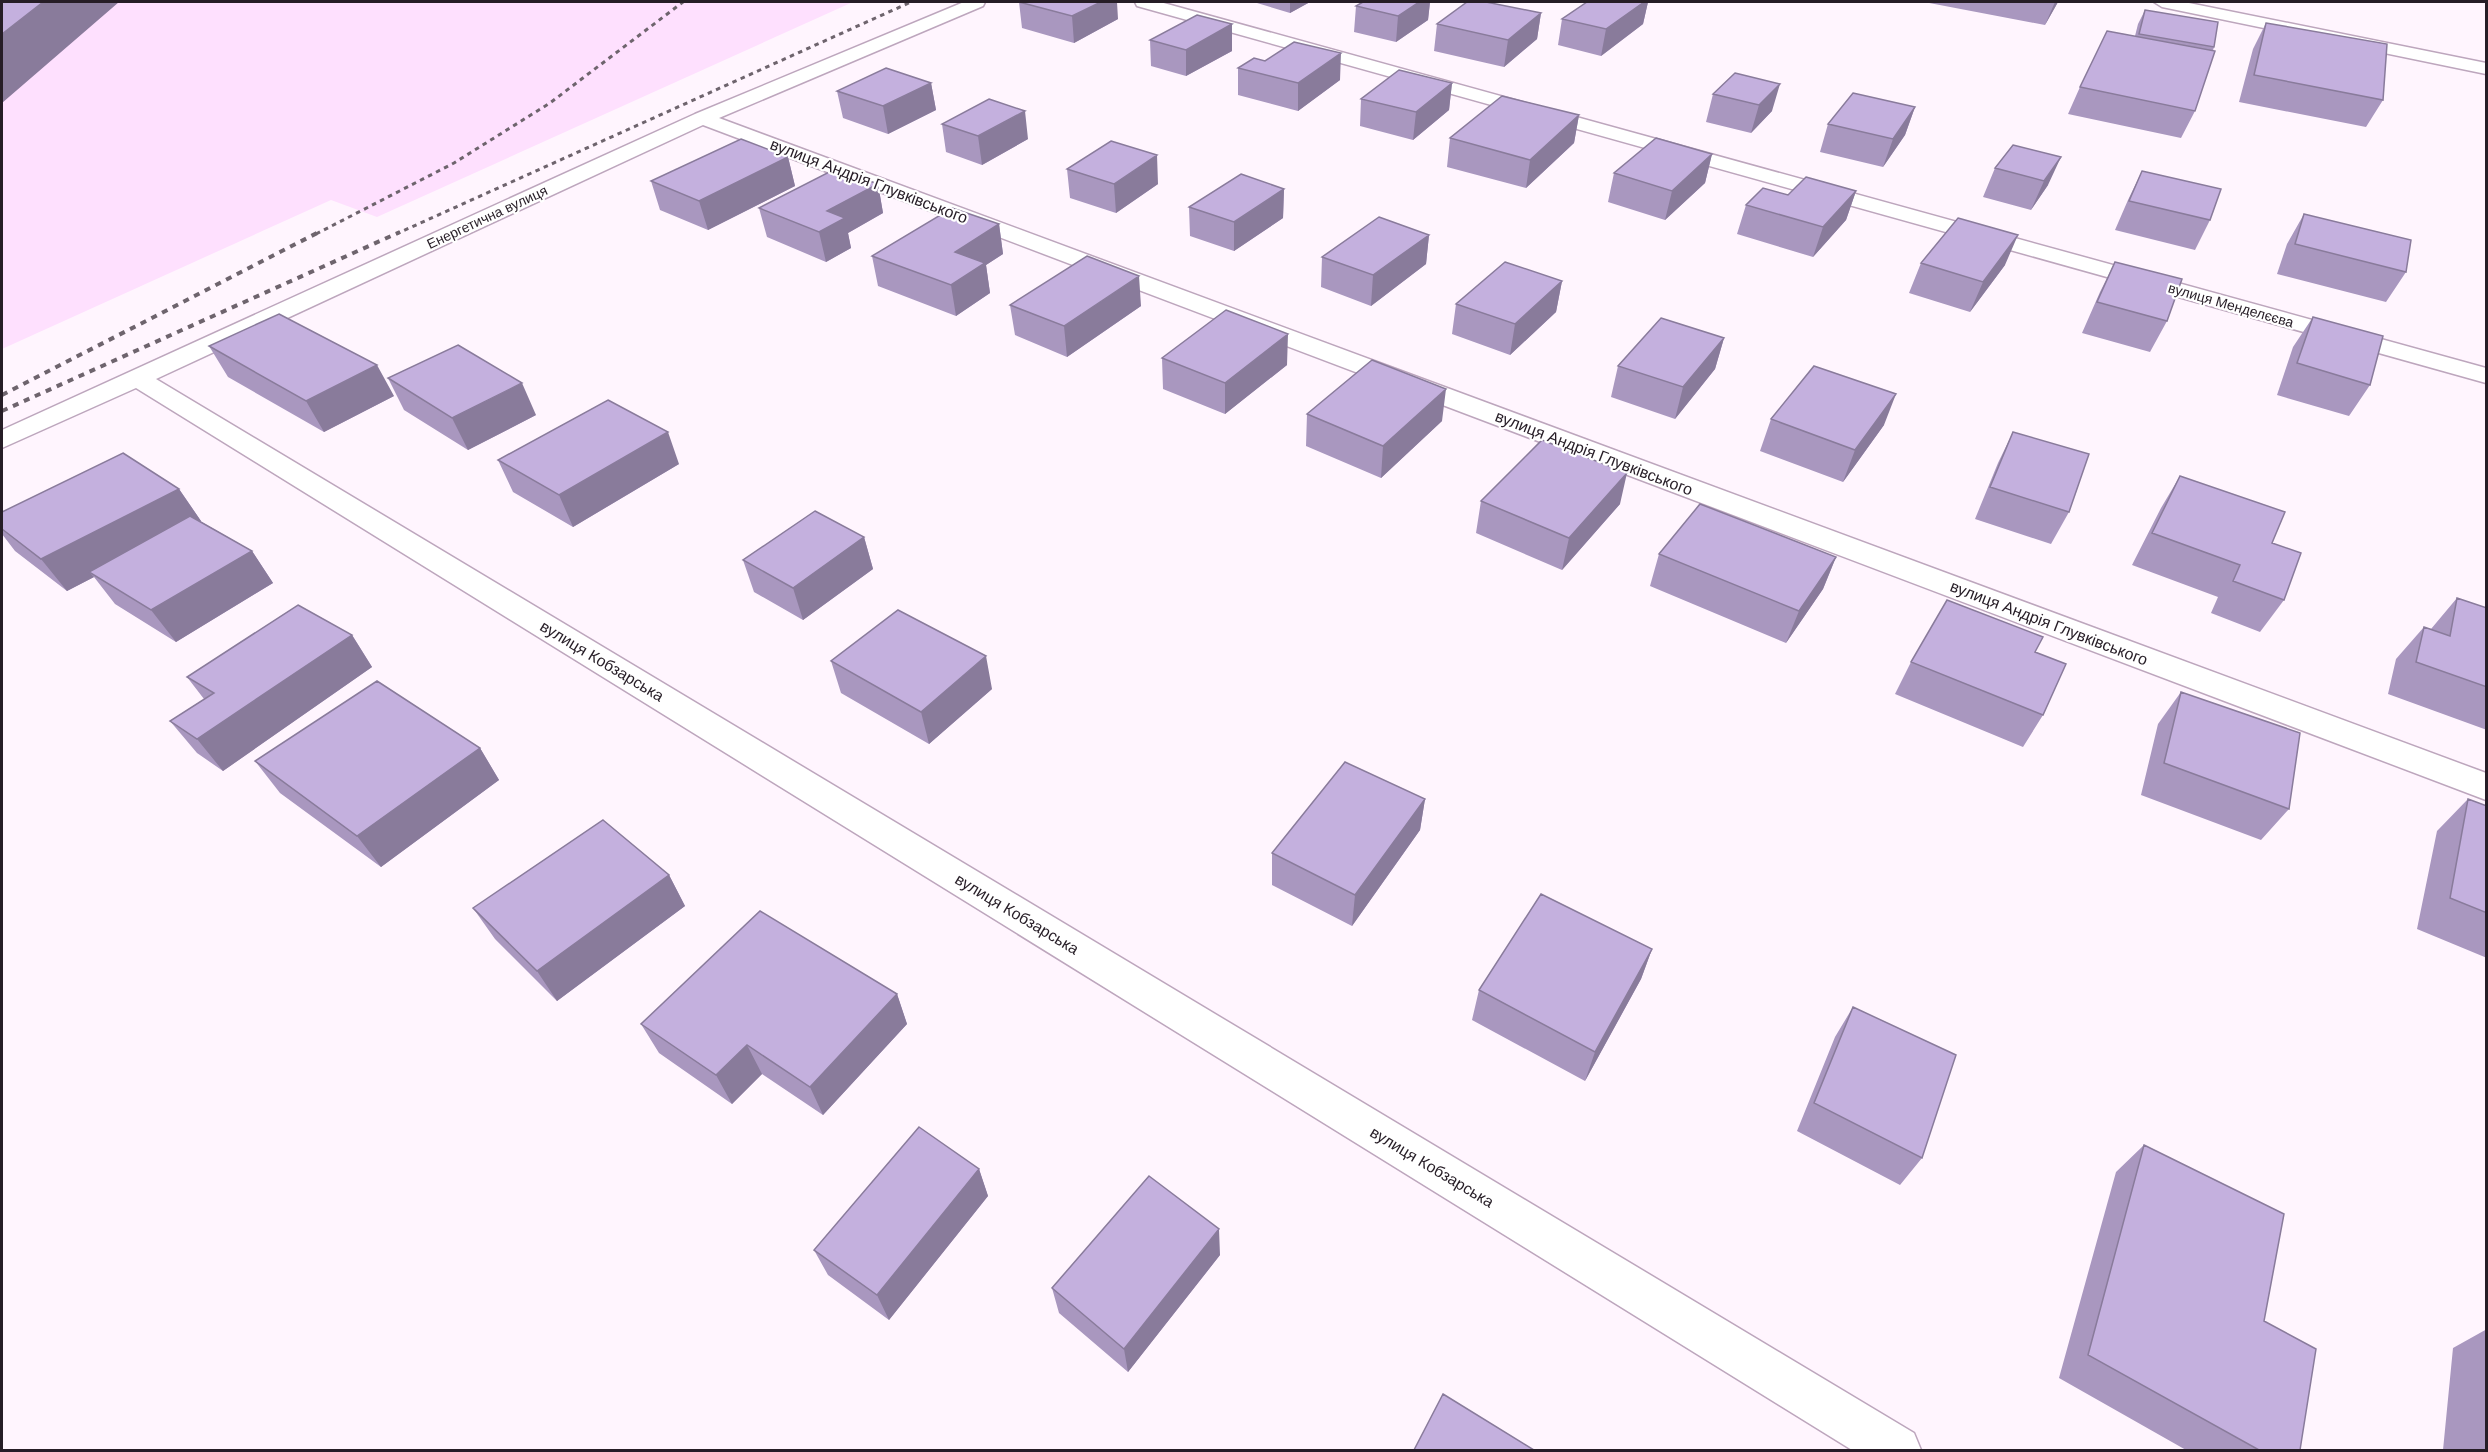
<svg xmlns="http://www.w3.org/2000/svg" width="2488" height="1452" font-family="Helvetica,sans-serif">
	<rect width="100%" height="100%" fill="#fff5fe"/>
	<path fill="#fee0fe" d="M2 2H853L377 217 331 200 2 349Z"/>
	<g fill="none" stroke-linecap="round" stroke-linejoin="round">
		<g stroke="#bda6bd" stroke-width="3">
			<path id="minor" d="M964 2H985L983 6 719 118 2486 773V800L703 125 156 379 1914 1433 1921 1450H1852L136 388 2 448V430L695 114Z
				M1135 2H1160L2486 368V383L1137 6Z
				M2154 2H2184L2486 63V74L2162 7Z"/>
		</g>
		<use href="#minor" fill="#fff" fill-rule="evenodd"/>
		<path stroke="#6e646d" stroke-width="3" stroke-dasharray="4.5 4.5" stroke-linecap="butt" d="M316 234 454 163 550 103 683 2
			M396 234 911 2"/>
		<path stroke="#6e646d" stroke-width="4" stroke-dasharray="6 6" stroke-linecap="butt" d="M2 395 319 232
			M2 411 400 232"/>
	</g>
	<path fill="#a997bf" d="M1019 2 1118 19 1074 43 1022 28Z
		M1257 2H1310L1290 13 1257 3Z
		M1363 2H1430L1428 20 1396 42 1354 32 1356 6Z
		M1587 2H1648L1643 24 1601 56 1558 45 1562 19Z
		M1924 2H2058L2045 25Z
		M2145 10 2214 47 2195 111 2181 138 2068 114 2080 87 2135 36 2138 24Z
		M1541 13 1537 39 1504 67 1434 51 1437 24Z
		M2266 23 2383 100 2366 127 2239 102 2253 49Z
		M1232 24V51L1186 76 1151 66 1150 40Z
		M1265 61 1340 80 1298 111 1238 95V68Z
		M1735 73 1772 111 1751 133 1706 122 1713 94Z
		M931 83 936 110 888 134 843 118 837 91Z
		M1452 83 1449 110 1413 140 1360 126 1361 99Z
		M1915 107 1905 135 1883 167 1820 152 1828 124Z
		M1579 115 1574 143 1526 188 1447 167 1450 138Z
		M942 124 1028 139 982 165 946 152Z
		M2013 145 2048 185 2031 210 1983 197 1995 168Z
		M1712 154 1705 183 1665 220 1608 202 1614 173Z
		M788 157 795 186 708 230 660 210 651 181Z
		M1067 169 1158 184 1116 213 1070 198Z
		M2142 171 2210 220 2195 250 2115 230 2128 200Z
		M878 184 883 213 848 233 851 248 826 262 767 237 759 208Z
		M1284 189 1283 218 1234 251 1190 236 1189 207Z
		M1856 191 1846 220 1813 257 1737 234 1746 205 1788 195Z
		M2304 214 2406 272 2386 302 2277 274 2287 244Z
		M999 224 1003 254 986 265 990 293 956 316 878 286 872 256Z
		M1429 235 1426 264 1371 306 1321 287 1322 257Z
		M2115 262 2167 321 2150 352 2082 333 2100 292Z
		M1921 263 2005 265 1970 312 1909 293Z
		M1562 281 1556 312 1510 355 1452 334 1456 304Z
		M1010 305 1141 306 1067 357 1015 335Z
		M2313 317 2370 385 2349 416 2277 395 2293 347Z
		M1724 338 1715 369 1675 419 1611 397 1618 366Z
		M209 346 394 396 324 432 228 377Z
		M1162 358 1287 365 1225 414 1163 389Z
		M388 378 536 415 468 450 404 410Z
		M1307 414 1442 421 1381 478 1306 446Z
		M1771 419 1884 425 1843 482 1760 451Z
		M2013 432 2069 512 2051 544 1975 519 1998 463Z
		M498 460 679 464 573 527 513 492Z
		M2180 476 2272 543 2284 600 2260 632 2211 613 2218 597 2132 565 2161 508Z
		M179 489 201 521H200L252 551 273 583 176 642 115 604 94 577 67 591 15 551 2 534V512Z
		M1481 501 1620 504 1562 570 1476 533Z
		M864 537 873 569 803 620 754 592 743 560Z
		M1659 554 1836 557 1823 589 1786 643 1650 586Z
		M2457 598 2487 608V730L2388 694 2396 659 2424 627 2431 629Z
		M352 635 372 667 223 771 197 753 170 721 204 699 187 677Z
		M2035 652 2043 715 2023 747 1895 694 1911 662Z
		M831 661 992 689 929 744 841 693Z
		M2181 692 2289 809 2261 840 2141 795 2158 724Z
		M480 748 499 780 381 867 280 793 255 761Z
		M1425 799 1420 830 1352 926 1272 885V853Z
		M2468 799 2487 806V958L2417 929 2437 831Z
		M669 875 685 906 557 1001 495 939 473 908Z
		M1652 949 1641 979 1585 1081 1472 1020 1479 990Z
		M897 994 907 1024 823 1115 762 1074 732 1104 659 1053 641 1024Z
		M1853 1007 1922 1158 1900 1185 1797 1131 1835 1037Z
		M2144 1145 2264 1321 2300 1450H2186L2059 1378 2116 1172Z
		M979 1169 988 1196 889 1320 828 1275 814 1250Z
		M1220 1255 1128 1372 1059 1313 1052 1288Z
		M2487 1329V1450H2443L2453 1348Z"/>
	<path fill="#897b9b" d="M43 2H119L2 103V34Z
		M1101 2H1117L1118 19 1074 43 1072 16Z
		M1290 2H1310L1290 13Z
		M1419 2H1430L1428 20 1396 42 1398 16Z
		M1644 2H1648L1643 24 1601 56 1606 29Z
		M2055 2H2058L2045 25Z
		M1541 13 1537 39 1504 67 1508 40Z
		M1232 24V51L1186 76V50Z
		M1341 53 1340 80 1298 111V83Z
		M931 83 936 110 888 134 883 106Z
		M1452 83 1449 110 1413 140 1416 112Z
		M1780 84 1772 111 1751 133 1759 105Z
		M1915 107 1905 135 1883 167 1893 139Z
		M1025 111 1028 139 982 165 978 136Z
		M1579 115 1574 143 1526 188 1530 160Z
		M1712 154 1705 183 1665 220 1672 191Z
		M1157 155 1158 184 1116 213 1114 184Z
		M788 157 795 186 708 230 699 201Z
		M2061 157 2048 185 2031 210 2044 181Z
		M878 184 883 213 848 233 851 248 826 262 819 232 827 211Z
		M1284 189 1283 218 1234 251V222Z
		M1856 191 1846 220 1813 257 1823 227Z
		M999 224 1003 254 986 265 990 293 956 316 951 285 955 252Z
		M1429 235 1426 264 1371 306 1373 275Z
		M2018 235 2005 265 1970 312 1983 282Z
		M1139 276 1141 306 1067 357 1064 326Z
		M1562 281 1556 312 1510 355 1515 324Z
		M1288 334 1287 365 1225 414V383Z
		M1724 338 1715 369 1675 419 1683 387Z
		M377 365 394 396 324 432 306 401Z
		M522 383 536 415 468 450 452 418Z
		M1446 389 1442 421 1381 478 1383 446Z
		M1896 394 1884 425 1843 482 1855 450Z
		M668 432 679 464 573 527 559 495Z
		M1627 473 1620 504 1562 570 1569 538Z
		M179 489 201 521 96 576 89 572 94 577 67 591 41 559Z
		M864 537 873 569 803 620 793 588Z
		M252 551 273 583 176 642 151 610Z
		M1836 557 1823 589 1786 643 1799 611Z
		M352 635 372 667 223 771 197 739Z
		M986 656 992 689 929 744 921 712Z
		M480 748 499 780 381 867 357 836Z
		M1425 799 1420 830 1352 926 1355 895Z
		M669 875 685 906 557 1001 537 971Z
		M1652 949 1641 979 1585 1081 1595 1052Z
		M897 994 907 1024 823 1115 810 1087Z
		M747 1045 762 1074 732 1104 716 1075Z
		M979 1169 988 1196 889 1320 877 1295Z
		M1219 1229 1220 1255 1128 1372 1124 1349Z"/>
	<path fill="#c4b0de" stroke="#897b9b" stroke-width="1.5" d="M2 2H43L2 34Z
		M1019 2H1101L1072 16Z
		M1363 2H1419L1398 16 1356 6Z
		M1467 2H1486L1541 13 1508 40 1437 24Z
		M1587 2H1644L1606 29 1562 19Z
		M2145 10 2218 22 2214 47 2139 34Z
		M1197 15 1232 24 1186 50 1150 40Z
		M2266 23 2387 44 2383 100 2254 75Z
		M2107 31 2215 51 2195 111 2080 87Z
		M1294 42 1341 53 1298 83 1238 68 1254 58 1265 61Z
		M886 68 931 83 883 106 837 91Z
		M1399 70 1452 83 1416 112 1361 99Z
		M1735 73 1780 84 1759 105 1713 94Z
		M1853 93 1915 107 1893 139 1828 124Z
		M1502 96 1579 115 1530 160 1450 138Z
		M989 99 1025 111 978 136 942 124Z
		M1656 138 1712 154 1672 191 1614 173Z
		M741 139 788 157 699 201 651 181Z
		M1111 141 1157 155 1114 184 1067 169Z
		M2013 145 2061 157 2044 181 1995 168Z
		M835 169 878 184 827 211 845 218 819 232 759 208Z
		M2142 171 2221 189 2210 220 2129 201Z
		M1241 174 1284 189 1234 222 1189 207Z
		M1806 177 1856 191 1823 227 1746 205 1763 188 1788 195Z
		M952 208 999 224 955 252 985 263 951 285 872 256Z
		M2304 214 2411 240 2406 272 2295 244Z
		M1379 217 1429 235 1373 275 1322 257Z
		M1958 218 2018 235 1983 282 1921 263Z
		M1087 256 1139 276 1064 326 1010 305Z
		M1505 262 1562 281 1515 324 1456 304Z
		M2115 262 2182 279 2167 321 2097 302Z
		M1226 310 1288 334 1225 383 1162 358Z
		M279 314 377 365 306 401 209 346Z
		M2313 317 2383 336 2370 385 2297 363Z
		M1661 318 1724 338 1683 387 1618 366Z
		M458 345 522 383 452 418 388 378Z
		M1372 360 1446 389 1383 446 1307 414Z
		M1814 366 1896 394 1855 450 1771 419Z
		M608 400 668 432 559 495 498 460Z
		M2013 432 2089 454 2069 512 1990 487Z
		M1542 440 1627 473 1569 538 1481 501Z
		M123 453 179 489 41 559 2 529V512Z
		M2180 476 2285 512 2272 543 2301 553 2284 600 2233 581 2240 565 2152 533Z
		M1700 504 1836 557 1799 611 1659 554Z
		M815 511 864 537 793 588 743 560Z
		M190 516 252 551 151 610 89 572Z
		M2457 598 2487 608V687L2416 662 2424 627 2450 636Z
		M1947 600 2043 637 2035 652 2066 664 2043 715 1911 662Z
		M298 605 352 635 197 739 170 721 214 693 187 677Z
		M898 610 986 656 921 712 831 661Z
		M377 681 480 748 357 836 255 761Z
		M2181 692 2300 733 2289 809 2164 763Z
		M1345 762 1425 799 1355 895 1272 853Z
		M2468 799 2487 806V913L2450 898Z
		M603 820 669 875 537 971 473 908Z
		M1541 894 1652 949 1595 1052 1479 990Z
		M760 911 897 994 810 1087 747 1045 716 1075 641 1024Z
		M1853 1007 1956 1055 1922 1158 1814 1103Z
		M919 1127 979 1169 877 1295 814 1250Z
		M2144 1145 2284 1214 2264 1321 2316 1349 2300 1450H2259L2088 1355Z
		M1149 1176 1219 1229 1124 1349 1052 1288Z
		M1443 1394 1534 1450H1414Z"/>
	<g text-anchor="middle" dominant-baseline="central" stroke-width="4.5" stroke-linejoin="round" paint-order="stroke">
		<g font-size="14" fill="#261d26" stroke="#fff">
			<text transform="translate(487 217) rotate(-25)">Енергетична вулиця</text>
			<text transform="translate(2231 305) rotate(16)">вулиця Менделєєва</text>
		</g>
		<g font-size="16" fill="#261d26" stroke="#fff">
			<text transform="translate(869 181) rotate(21)">вулиця Андрія Глувківського</text>
			<text transform="translate(1594 453) rotate(21)">вулиця Андрія Глувківського</text>
			<text transform="translate(2049 623) rotate(21)">вулиця Андрія Глувківського</text>
			<text transform="translate(602 661) rotate(31)">вулиця Кобзарська</text>
			<text transform="translate(1017 914) rotate(31)">вулиця Кобзарська</text>
			<text transform="translate(1432 1167) rotate(31)">вулиця Кобзарська</text>
		</g>
	</g>
	<rect width="2488" height="1452" fill="none" stroke="#261d26" stroke-width="6"/>
</svg>
